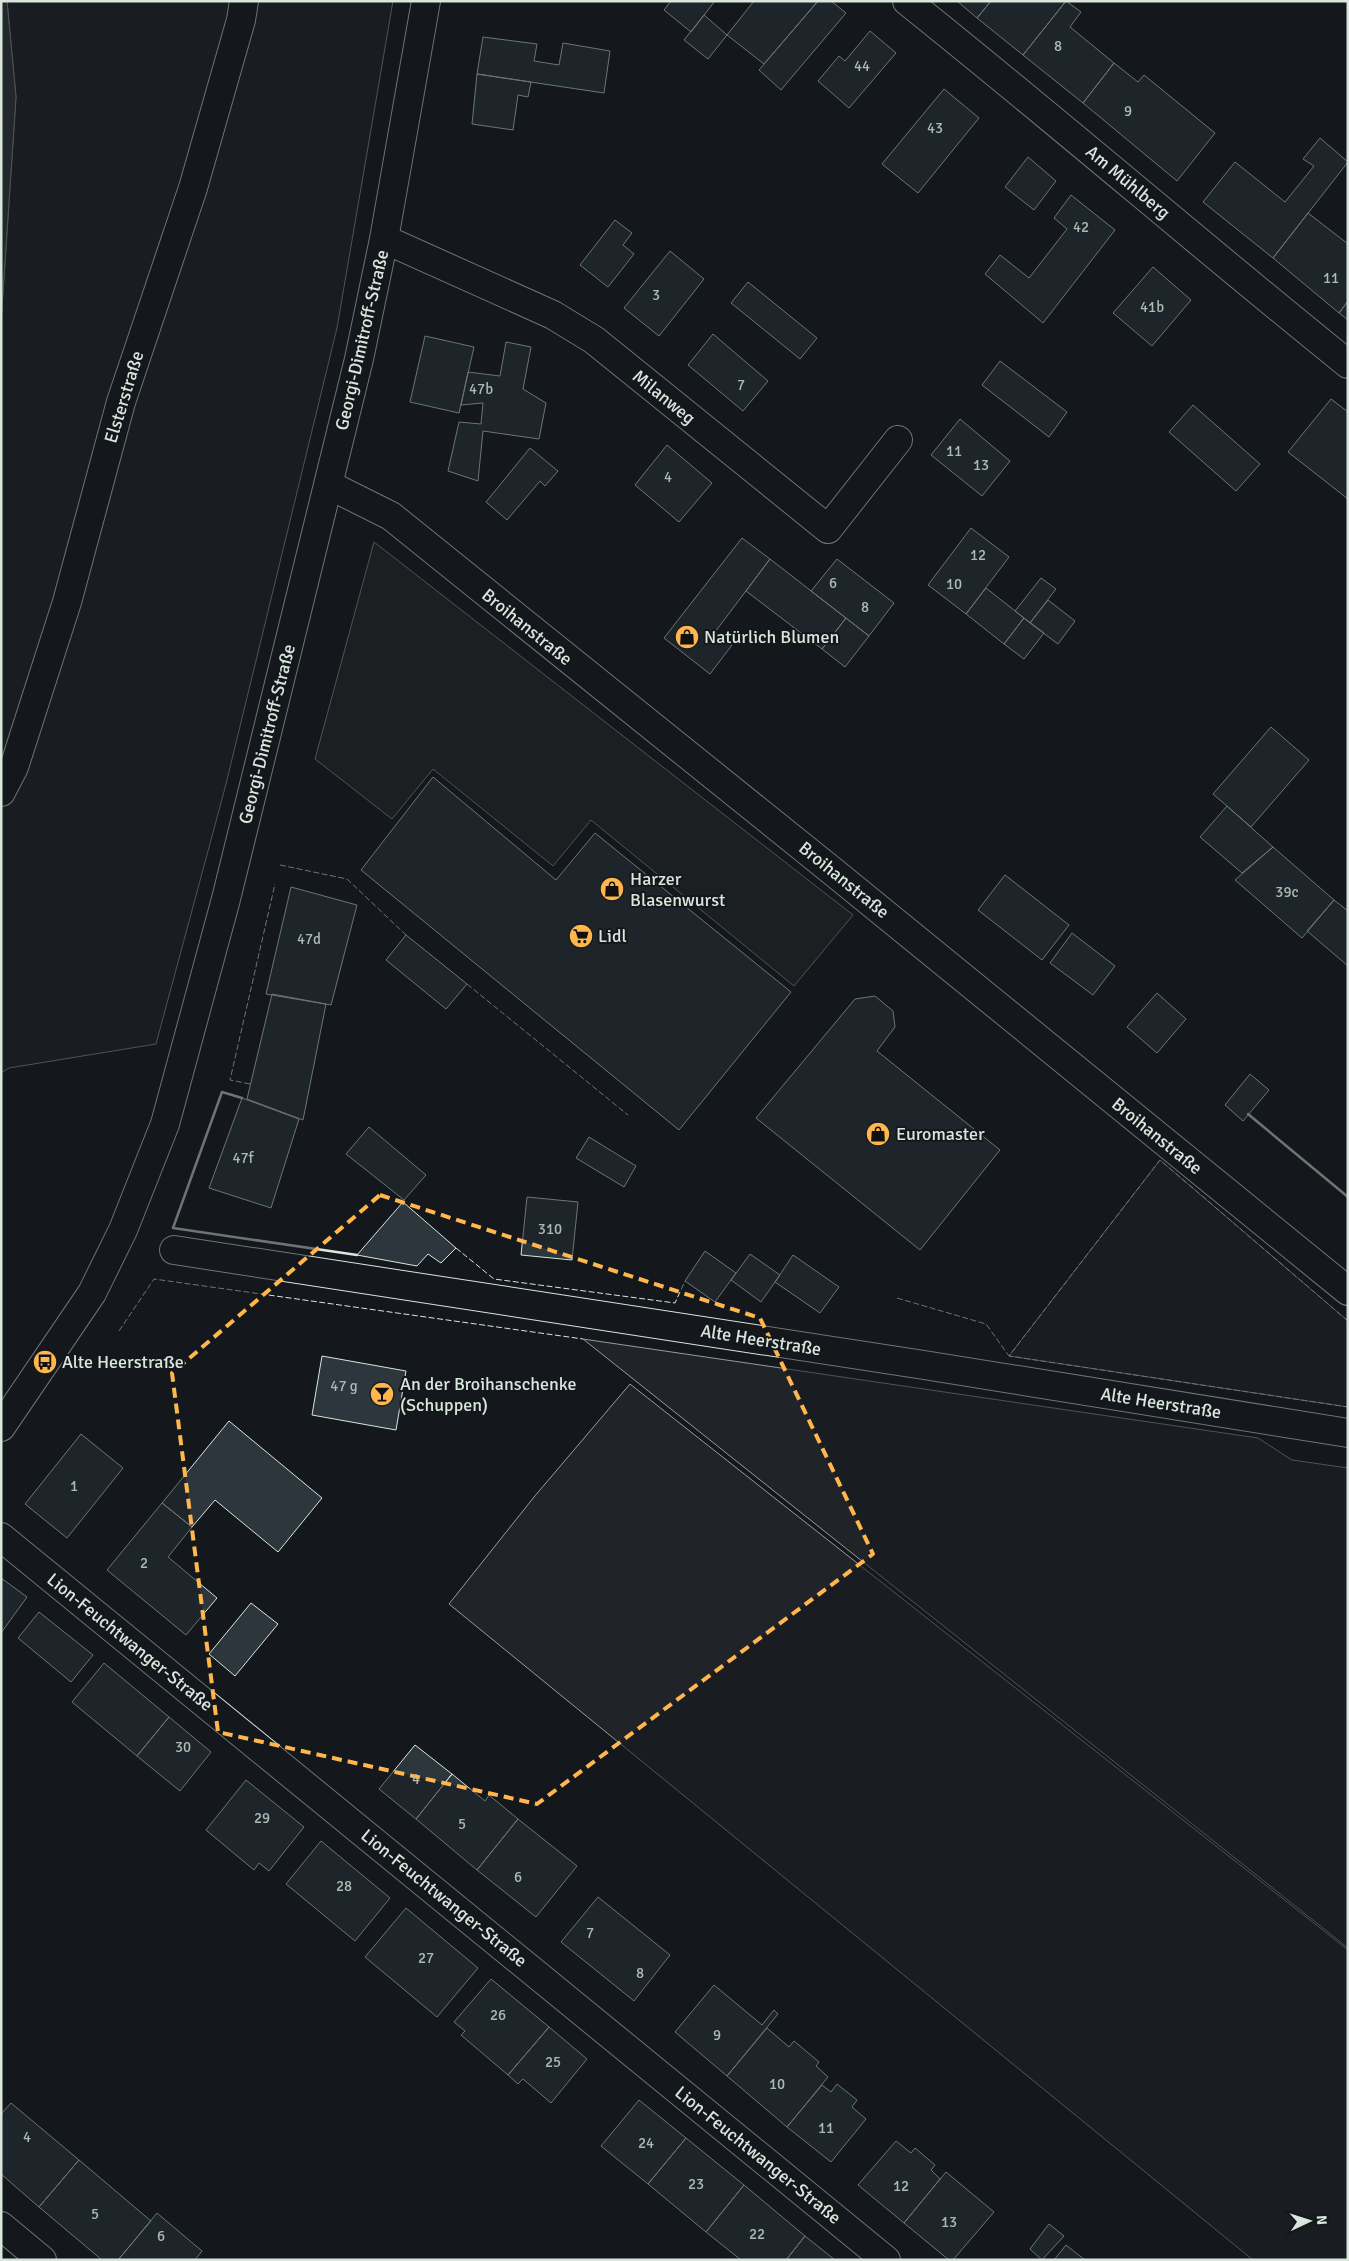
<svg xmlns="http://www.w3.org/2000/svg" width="1349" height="2261" font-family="Signika,sans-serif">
	<rect width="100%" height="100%" fill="#14181c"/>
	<path fill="#202428" stroke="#939e99" d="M7 1H393L337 328 225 788 156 1044 9 1068 1 1073V322L16 97Z
		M1160 1160 1348 1321V1407L1009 1356Z
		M583 1339 1258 1438 1292 1460 1348 1468V1948Z
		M630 1384 1348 1950V2260H1253L449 1604 534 1497Z"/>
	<path fill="#24282b" stroke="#939e99" d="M374 542 853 915 794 986 591 820 553 866 433 769 392 819 315 759Z"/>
	<path fill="#363b3e" stroke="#939e99" d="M1 1H7L16 97 1 322Z"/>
	<path fill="#2c363c" stroke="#d8e6dc" d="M671 1H715L691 32 664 10Z
		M754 1H818L764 64 727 35Z
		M818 1H831L846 13 781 90 759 70Z
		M957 1H991L977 18Z
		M991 1H1066L1023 55 977 18Z
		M1066 1 1081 12 1070 27 1114 63 1083 103 1023 55Z
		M704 15 727 35 708 59 684 40Z
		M870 31 896 53 849 108 818 81 839 56 845 61Z
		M483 37 537 44 534 61 559 65 563 43 610 51 604 93 477 74Z
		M1114 63 1138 82 1144 75 1215 133 1177 181 1083 103Z
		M477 74 531 82 528 97 518 95 513 130 472 124Z
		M944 89 979 118 918 193 882 164Z
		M1320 138 1348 162 1273 258 1203 202 1235 162 1285 202 1314 166 1303 159Z
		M1028 157 1056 181 1034 210 1005 187Z
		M1071 195 1115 230 1043 323 985 274 1000 255 1029 278 1067 229 1054 218Z
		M1308 213 1348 244V301L1339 313 1273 258Z
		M615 220 632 233 623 245 634 254 608 287 580 265Z
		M670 251 704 279 659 336 624 308Z
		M1153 267 1191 300 1152 346 1113 313Z
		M748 282 817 338 800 359 731 303Z
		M1348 301V320L1339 313Z
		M713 334 768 381 743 411 688 365Z
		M425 336 474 347 459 413 410 402Z
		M506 342 531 347 523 389 546 403 539 439 483 431 478 481 448 471 459 422 481 424 483 403 461 405 468 372 500 376Z
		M1000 361 1067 412 1049 437 982 385Z
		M1331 399 1348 412V499L1288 452Z
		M1193 405 1260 464 1236 491 1169 432Z
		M960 419 1010 461 982 496 931 455Z
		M667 445 712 483 679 522 635 485Z
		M530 448 558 471 545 486 540 481 507 520 486 502Z
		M971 528 1009 557 966 614 928 585Z
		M742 538 770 559 715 632 732 645 710 674 664 638Z
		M770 559 846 618 822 649 746 591Z
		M837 559 894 603 869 636 811 591Z
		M1041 578 1056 589 1030 623 1015 611Z
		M986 588 1024 618 1004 644 966 614Z
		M1048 600 1075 621 1058 644 1030 623Z
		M846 618 869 636 845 667 822 649Z
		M1024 618 1044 633 1024 659 1004 644Z
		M1271 727 1309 760 1251 827 1213 794Z
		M433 777 556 880 595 833 791 992 679 1130 361 870Z
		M1227 806 1273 847 1242 873 1200 837Z
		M1273 847 1334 900 1302 938 1235 880Z
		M1005 875 1069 925 1042 960 978 910Z
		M291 887 357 905 331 1005 266 994Z
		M1334 900 1348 911V966L1307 931Z
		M1072 933 1115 966 1093 995 1050 963Z
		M406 935 467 984 446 1009 386 960Z
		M1157 993 1186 1019 1157 1053 1127 1027Z
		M272 994 326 1004 303 1120 247 1099Z
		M875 996 893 1011 895 1027 877 1051 1000 1150 920 1250 756 1118 855 999Z
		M1250 1074 1269 1090 1243 1121 1225 1105Z
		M242 1098 299 1119 271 1208 209 1188Z
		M369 1127 426 1175 404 1200 346 1154Z
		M589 1137 636 1166 624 1187 576 1158Z
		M527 1197 578 1202 572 1260 521 1255Z
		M403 1202 456 1248 441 1263 428 1254 417 1266 357 1255Z
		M705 1251 736 1273 715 1302 685 1281Z
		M750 1254 780 1275 761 1302 731 1280Z
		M793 1255 839 1287 820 1313 775 1282Z
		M322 1356 406 1371 396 1430 312 1415Z
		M229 1421 322 1498 278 1552 215 1500 192 1527 162 1503Z
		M81 1434 123 1468 67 1538 25 1504Z
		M162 1503 192 1527 168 1557 217 1598 186 1635 107 1570Z
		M1 1578 27 1597 1 1633Z
		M251 1603 278 1624 235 1676 209 1654Z
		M39 1612 93 1655 71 1682 18 1638Z
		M104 1663 169 1717 137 1756 72 1702Z
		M169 1717 211 1752 180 1791 137 1756Z
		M415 1745 452 1774 416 1819 379 1789Z
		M452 1774 485 1801 489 1795 518 1819 477 1870 416 1819Z
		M246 1780 304 1827 269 1871 259 1863 254 1870 206 1830Z
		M518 1819 577 1866 536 1917 477 1870Z
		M321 1841 390 1898 355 1941 286 1884Z
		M598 1897 670 1955 634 2001 561 1942Z
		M406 1908 478 1968 437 2017 365 1957Z
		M491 1979 549 2027 508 2075 461 2035 465 2031 454 2022Z
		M714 1985 762 2025 774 2010 778 2014 727 2076 675 2032Z
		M549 2027 587 2059 551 2103 523 2079 518 2084 508 2075Z
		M767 2028 789 2047 794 2041 819 2062 816 2066 828 2077 787 2127 727 2076Z
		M837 2084 857 2100 852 2107 866 2119 831 2162 787 2127 822 2085 831 2092Z
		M639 2100 686 2138 648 2184 601 2146Z
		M11 2103 79 2160 39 2207 1 2174V2114Z
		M686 2138 744 2185 706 2232 648 2184Z
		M896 2141 911 2153 915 2148 935 2165 931 2170 940 2179 904 2223 858 2185Z
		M79 2160 151 2221 118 2260H102L39 2207Z
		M946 2172 994 2212 953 2260H949L904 2223Z
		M744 2185 805 2236 786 2260H741L706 2232Z
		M157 2213 202 2251 195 2260H118Z
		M1049 2224 1064 2236 1042 2260 1030 2249Z
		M805 2236 835 2260H786Z
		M1066 2245 1085 2260H1054Z"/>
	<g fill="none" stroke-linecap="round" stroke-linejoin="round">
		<g stroke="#d8e6dc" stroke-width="30">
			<path id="minor" d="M907 1C1056 120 1200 245 1348 364
				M384 239 553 315 594 340 828 529 898 440
				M329 485 391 516 831 870 1348 1291
				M1 792 14 767 67 602 121 402 193 188 241 20 244 1
				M174 1250 924 1365 1348 1433
				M1 1427 92 1293 123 1230 165 1124 226 899 359 359 384 239 426 1
				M1 1537 886 2260
				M1 2226 42 2260"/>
		</g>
		<use href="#minor" stroke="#14181c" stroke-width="28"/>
		<path stroke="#d8e6dc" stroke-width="1" stroke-dasharray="6 2.5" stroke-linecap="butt" d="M280 865 347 879 406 935
			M467 984 628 1115
			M250 1084 230 1080 275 884
			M456 1248 494 1279 675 1303 685 1281
			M897 1298 986 1324 1009 1356
			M1348 1321 1160 1160 1009 1356 1348 1407
			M119 1331 154 1279 583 1339"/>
		<path stroke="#d8e6dc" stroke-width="2.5" d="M242 1098 222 1092 173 1228 357 1255
			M1248 1114 1348 1197"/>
	</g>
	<path d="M0 0H1349V2261H0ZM380 1195 760 1318 873 1554 537 1804 218 1732 172 1373Z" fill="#14181c" fill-opacity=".55" fill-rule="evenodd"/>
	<path fill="none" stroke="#ffb74d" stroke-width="4" stroke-dasharray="10 6" stroke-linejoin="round" d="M380 1195 760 1318 873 1554 537 1804 218 1732 172 1373Z"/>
	<defs>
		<g id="shop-disc" transform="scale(1.25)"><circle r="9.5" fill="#ffb74d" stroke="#14181c"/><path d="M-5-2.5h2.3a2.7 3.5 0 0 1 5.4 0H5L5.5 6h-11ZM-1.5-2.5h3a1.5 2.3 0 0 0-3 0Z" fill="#111"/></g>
		<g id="supermarket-disc" transform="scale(1.25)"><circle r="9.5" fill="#ffb74d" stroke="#14181c"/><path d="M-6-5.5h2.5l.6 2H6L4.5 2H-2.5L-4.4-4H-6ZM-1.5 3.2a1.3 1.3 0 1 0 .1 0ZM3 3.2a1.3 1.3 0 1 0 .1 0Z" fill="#111"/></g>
		<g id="bus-disc" transform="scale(1.25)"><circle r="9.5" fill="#ffb74d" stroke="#14181c"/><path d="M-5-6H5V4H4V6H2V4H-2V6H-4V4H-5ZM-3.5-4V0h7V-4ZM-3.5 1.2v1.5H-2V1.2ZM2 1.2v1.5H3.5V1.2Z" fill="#111"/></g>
		<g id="bar-disc" transform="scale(1.25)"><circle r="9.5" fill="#ffb74d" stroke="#14181c"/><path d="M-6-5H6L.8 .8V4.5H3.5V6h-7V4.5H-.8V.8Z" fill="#111"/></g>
	</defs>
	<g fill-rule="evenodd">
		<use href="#shop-disc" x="687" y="637"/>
		<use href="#shop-disc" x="612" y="889"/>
		<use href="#supermarket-disc" x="581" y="936"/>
		<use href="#shop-disc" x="878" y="1134"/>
		<use href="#bus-disc" x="45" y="1362"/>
		<use href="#bar-disc" x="382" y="1394"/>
	</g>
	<g text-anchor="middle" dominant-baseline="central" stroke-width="4" stroke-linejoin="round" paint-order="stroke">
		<g font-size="15" fill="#adbab4">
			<text x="1058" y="46">8</text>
			<text x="862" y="66">44</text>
			<text x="1128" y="111">9</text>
			<text x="935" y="128">43</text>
			<text x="1081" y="227">42</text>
			<text x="1331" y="278">11</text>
			<text x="656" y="295">3</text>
			<text x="1152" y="307">41b</text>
			<text x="741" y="385">7</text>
			<text x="481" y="389">47b</text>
			<text x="954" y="451">11</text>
			<text x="981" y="465">13</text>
			<text x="668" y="477">4</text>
			<text x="978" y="555">12</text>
			<text x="833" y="583">6</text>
			<text x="954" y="584">10</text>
			<text x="865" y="607">8</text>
			<text x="1287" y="892">39c</text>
			<text x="309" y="939">47d</text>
			<text x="243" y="1158">47f</text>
			<text x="550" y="1229">310</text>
			<text x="344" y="1386">47 g</text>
			<text x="74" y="1486">1</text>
			<text x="144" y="1563">2</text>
			<text x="183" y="1747">30</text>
			<text x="416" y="1779">4</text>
			<text x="262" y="1818">29</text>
			<text x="462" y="1824">5</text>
			<text x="518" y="1877">6</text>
			<text x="344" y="1886">28</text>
			<text x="590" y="1933">7</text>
			<text x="426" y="1958">27</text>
			<text x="640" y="1973">8</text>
			<text x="498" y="2015">26</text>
			<text x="717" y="2035">9</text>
			<text x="553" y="2062">25</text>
			<text x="777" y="2084">10</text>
			<text x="826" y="2128">11</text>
			<text x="27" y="2137">4</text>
			<text x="646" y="2143">24</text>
			<text x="696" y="2184">23</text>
			<text x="901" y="2186">12</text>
			<text x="95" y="2214">5</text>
			<text x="949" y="2222">13</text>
			<text x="757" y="2234">22</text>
			<text x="161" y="2236">6</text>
		</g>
		<g font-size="18" fill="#d8e6dc" stroke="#14181c">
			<text transform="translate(1128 182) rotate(40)">Am Mühlberg</text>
			<text transform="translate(362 340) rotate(-77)">Georgi-Dimitroff-Straße</text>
			<text transform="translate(124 397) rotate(-73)">Elsterstraße</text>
			<text transform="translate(664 397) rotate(39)">Milanweg</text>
			<text transform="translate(527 627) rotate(39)">Broihanstraße</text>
			<text transform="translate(267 734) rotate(-76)">Georgi-Dimitroff-Straße</text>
			<text transform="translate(844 880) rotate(39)">Broihanstraße</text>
			<text transform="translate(1157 1136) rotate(39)">Broihanstraße</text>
			<text transform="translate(761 1340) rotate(9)">Alte Heerstraße</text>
			<text transform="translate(1161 1403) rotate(9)">Alte Heerstraße</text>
			<text transform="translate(130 1642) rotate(39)">Lion-Feuchtwanger-Straße</text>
			<text transform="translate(444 1898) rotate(39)">Lion-Feuchtwanger-Straße</text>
			<text transform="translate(758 2155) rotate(39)">Lion-Feuchtwanger-Straße</text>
		</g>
		<g font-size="18" fill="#d8e6dc" stroke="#14181c" text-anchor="start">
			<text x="704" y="637">Natürlich Blumen</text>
			<text x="630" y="879">Harzer<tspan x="630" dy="21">Blasenwurst</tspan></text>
			<text x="598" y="936">Lidl</text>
			<text x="896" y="1134">Euromaster</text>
			<text x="62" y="1362">Alte Heerstraße</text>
			<text x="400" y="1384">An der Broihanschenke<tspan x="400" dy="21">(Schuppen)</tspan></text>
		</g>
	</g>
	<rect width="1349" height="2261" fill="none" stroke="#d8e6dc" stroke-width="5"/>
	<g transform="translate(1309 2221) rotate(86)" stroke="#14181c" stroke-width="4" paint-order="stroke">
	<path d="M0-4L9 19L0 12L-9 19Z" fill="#d8e6dc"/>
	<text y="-8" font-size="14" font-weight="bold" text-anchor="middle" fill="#d8e6dc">N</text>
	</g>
</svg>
